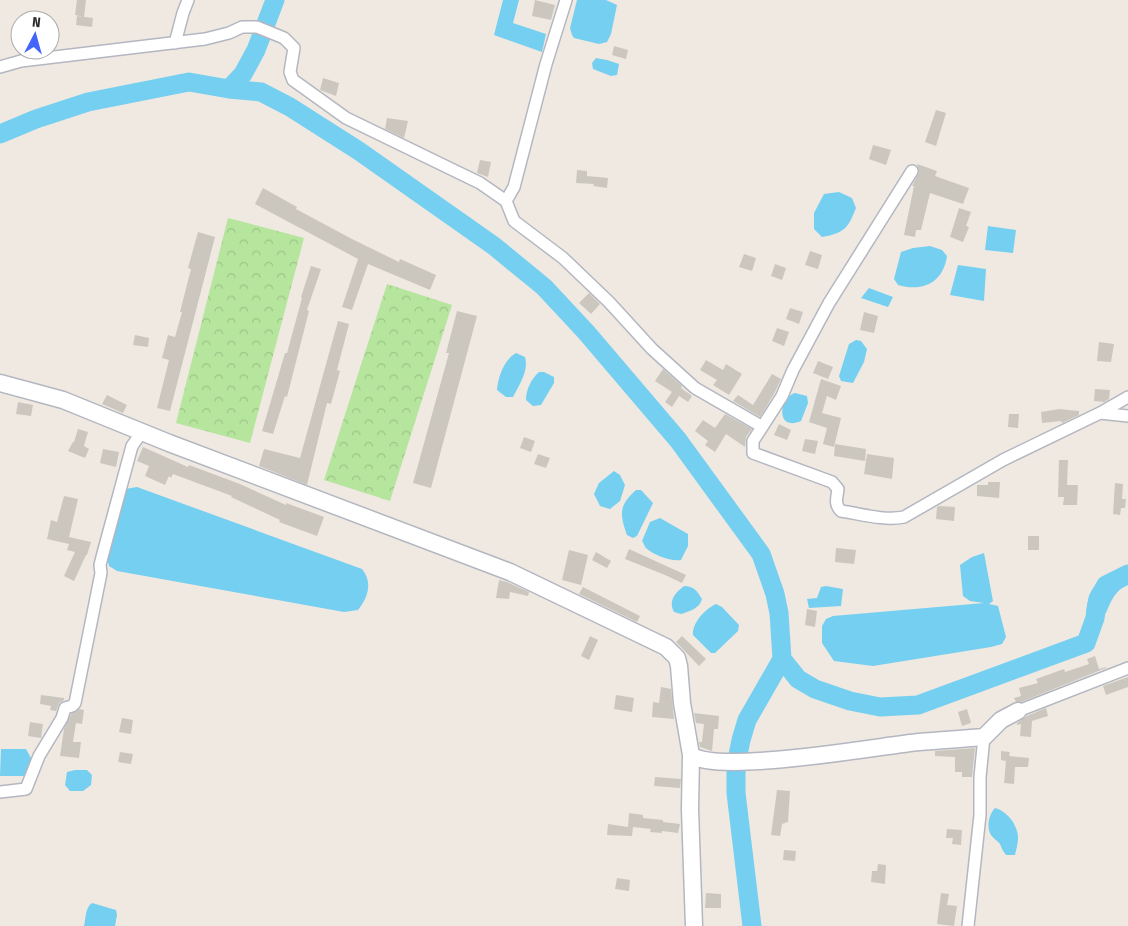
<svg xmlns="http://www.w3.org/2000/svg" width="1128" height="926" font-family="'Fira Sans Condensed',sans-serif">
	<defs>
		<pattern id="forest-crowns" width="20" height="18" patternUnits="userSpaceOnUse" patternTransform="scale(1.25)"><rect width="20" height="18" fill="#b6e59e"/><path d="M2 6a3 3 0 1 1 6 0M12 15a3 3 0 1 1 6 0" fill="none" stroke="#9dc588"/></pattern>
	</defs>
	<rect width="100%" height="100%" fill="#efe9e1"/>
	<path fill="url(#forest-crowns)" d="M228 218 304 238 250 443 176 423Z
		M387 284 452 305 390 501 324 480Z"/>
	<path fill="#75cff0" d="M503 0H519L513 23 546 34 542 52 494 35Z
		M577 0H606L617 5 611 34 607 42 599 44 574 38 572 35 570 28Z
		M596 58 607 60 619 64 617 75 611 76 593 69 592 63Z
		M839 192 852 198 856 208C848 228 845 233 822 237L814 229V213L824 194Z
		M988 226 1016 230 1013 253 985 250Z
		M930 246 942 250 947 256C943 283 923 292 898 285L894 279 901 252 913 248Z
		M958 265 986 269 984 301 950 295Z
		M869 288 893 297 888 307 861 298Z
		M856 340 861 341 867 349 864 362 853 383 841 381 839 376 849 344Z
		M516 353 525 357C529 371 519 385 513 397H506L497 390C498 377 504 360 516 353Z
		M539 372H544L554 377V383L541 405 533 406 526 400C526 390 531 379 539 372Z
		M795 393 807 396 808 403 801 421C775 432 779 397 795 393Z
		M614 471 620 475 625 485 620 501 610 509 600 506 594 494 599 483Z
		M137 487 362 569C373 582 368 598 358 610L344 612 117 571 109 566 107 557 125 489Z
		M636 490H641L653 503 637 536 633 538 627 535C620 515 618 506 636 490Z
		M660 518 688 534V546L681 560C672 562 653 555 646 548 644 546 644 543 642 541L650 522Z
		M984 553 993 601 989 604 998 606 1006 637 1002 644 991 647 873 666 834 661 822 643V626L826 619 833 616 984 603 970 601 963 596 960 565 972 557Z
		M1128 567V585C1115 590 1111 601 1106 613H1086C1089 582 1101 578 1128 567Z
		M684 586C694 586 697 591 702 599 699 609 690 611 681 614L674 612C668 601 675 593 684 586Z
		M826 586 843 589 841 606 809 608 807 599 817 598 821 587Z
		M716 604 722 607 739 625 738 631 715 653H711L693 635C692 623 705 609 716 604Z
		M1 749H26L31 758 28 772 24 776H0Z
		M75 770H87L92 775 91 785 83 791H70L65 785 67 772Z
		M995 808C1007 811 1018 825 1018 838 1018 844 1016 850 1015 855H1006C1003 851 1002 849 1000 844 998 841 994 839 991 835 986 827 989 814 995 808Z
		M92 903 116 910 117 915 115 926H84C86 918 85 908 92 903Z"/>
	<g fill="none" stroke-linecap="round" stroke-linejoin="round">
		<path stroke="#75cff0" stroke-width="19" d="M229 89 243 74 256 50 275 0
			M0 134 36 119 88 102 189 82 229 89 261 92 290 107 359 151 494 246 544 287 586 332 678 440 761 554 775 594 779 613 782 659 747 720 741 740 736 765V793L752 926
			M782 659 798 679 815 689 850 701 880 707 918 705 1086 643 1095 618 1098 599 1106 585 1128 574"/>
	</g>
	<path fill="#cbc7bf" d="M77 0H86L84 17 75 15Z
		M535 0 555 5 551 20 532 16Z
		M77 16 93 18 92 27 76 25Z
		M614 46 628 50 626 59 612 55Z
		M323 78 339 83 336 96 320 90Z
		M936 110 946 113 936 146 925 142Z
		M387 118 408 121 404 138 385 129Z
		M873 145 891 150 886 165 869 159Z
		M480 160 491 162 488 177 477 173Z
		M917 164 937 171 935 176 969 188 963 204 930 193 921 230H916L915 237 904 235 914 186H912L919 172Z
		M577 170 587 171V176L608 178 607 188 593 186 594 184 576 183Z
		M263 188 297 207 296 209 352 239 399 262 400 259 436 275 430 290 368 264 352 310 342 307 358 259 255 204Z
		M959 208 971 212 966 226 969 227 963 242 950 237Z
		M198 232 215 237 170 411 157 408 169 360 162 358 168 335 175 337 182 312H180L191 269 188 268Z
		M810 251 822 255 818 269 805 265Z
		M744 254 756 258 752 271 739 267Z
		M775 264 786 268 782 280 771 276Z
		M311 266 321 269 307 310 309 311 287 397 285 396 273 434 262 431 285 353H287L302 298 301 297Z
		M589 293 600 304 591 314 579 303Z
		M790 308 803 312 799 324 786 319Z
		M457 311 477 316 431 488 413 483 449 353H446Z
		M864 312 878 316 874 333 860 330Z
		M338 321 349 324 337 370 340 371 331 404 327 403 307 485 259 466 264 449 300 458Z
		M777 328 789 332 784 346 772 341Z
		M135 335 149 338 148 347 133 345Z
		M1099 342 1114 344 1111 362 1097 361Z
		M706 360 723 370 726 364 742 374 729 395 713 385 717 380 700 370Z
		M818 361 833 367 828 379 813 373Z
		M663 369 682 386 681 388 692 396 688 402 679 396 672 407 665 402 672 392 655 381Z
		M772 374 781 379 775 392 760 417 733 401 738 395 753 405Z
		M821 379 841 386 836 400 827 396 822 413 841 418 834 447 823 444 827 428 809 422Z
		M1095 389 1110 390 1109 399 1104 402 1094 401Z
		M107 395 127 405 123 413 102 404Z
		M18 402 33 405 31 416 16 414Z
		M1059 409 1079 411V415L1062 423 1061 421 1042 423 1041 412Z
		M725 414 752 429 746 437 745 447 726 434 715 452 705 445 708 441 695 431 703 420 715 428Z
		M1009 414H1019L1018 428 1008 427Z
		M779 424 791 430 787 440 774 435Z
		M78 429 88 432 84 446 89 449 85 458 68 451 73 442H74Z
		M524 437 535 441 531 452 520 448Z
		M805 439 818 441 815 454 802 451Z
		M835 444 866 449 865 461 834 456Z
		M143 447 188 467 189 465 240 484 286 505V503L324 517 317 536 279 522 280 520 231 497 232 496 173 474 171 478 169 476 165 485 145 476 149 466 137 461Z
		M103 449 119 452 116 467 100 463Z
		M538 454 550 458 546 468 534 464Z
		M867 454 894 458 892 479 864 474Z
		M1059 460H1068L1067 485H1078L1077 505H1063L1064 497H1058Z
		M988 482H1000L999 498 977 496V485H988Z
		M1115 483 1123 484 1122 499H1126L1125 508H1121L1120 515 1113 514Z
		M64 496 78 499 69 537 91 542 87 555H86L74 581 64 576 75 552 67 550 69 544 47 539 51 520 57 522Z
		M939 506 955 507 954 521 936 519 937 507Z
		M1028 536H1039V550H1028Z
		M836 548 856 550 854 564 835 562Z
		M629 549 686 575 682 583 665 575 625 559Z
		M569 550 588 555 581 585 562 580Z
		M596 552 611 561 607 568 592 560Z
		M499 580 507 582 529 592 528 596 510 592 509 599 496 598Z
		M583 587 640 616 637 622 579 594Z
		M807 609 817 611 815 627 805 625Z
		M590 636 598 640 589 660 581 656Z
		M682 636 706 659 699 666 676 642Z
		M1095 656 1099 669 1106 667V668L1021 702H1016L1014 698 1021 696 1019 688 1038 683 1036 679 1064 669 1065 672 1089 664 1087 659Z
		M1128 677V687L1106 695 1103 686Z
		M661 687 671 689 674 719 652 717 653 702 659 703Z
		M41 695 64 698V700L59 703 56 711 50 710 51 706 40 704Z
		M616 695 634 698 632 712 614 709Z
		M1046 708 1048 716 1032 721 1031 737 1020 736 1021 724 1017 725V723L1027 716Z
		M79 709 84 710 82 724 76 723 73 742H81L79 758 60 756 64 729 71 714Z
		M967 709 971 723 962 726 958 712Z
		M694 713 719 716 718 729H714L712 751 700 747 699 742H702L704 724 696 723Z
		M122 718 133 720 131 734 119 732Z
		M30 722 43 724 41 738 28 736Z
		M975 748 972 777H962V772H955V757L935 756V751Z
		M1001 751 1010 752 1009 756 1029 758 1028 767H1015L1014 784 1004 783 1006 761 1001 760Z
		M120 752 133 754 131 764 118 762Z
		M655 777 681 779 680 788 654 786Z
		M777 790 790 791 788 822 782 824 780 836 771 835Z
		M629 813 643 815V818L663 820V822L680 824 678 833 662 831V833L650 832 651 829 633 827 632 836 607 835 608 824 628 827Z
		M947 829 962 830 961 845 952 844 953 838H946Z
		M784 850 796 851 795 861 783 860Z
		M878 864 886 865 885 884 871 882 872 871H877Z
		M617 878 630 880 629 891 615 889Z
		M706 893 721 894V908H705Z
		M941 893 949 894 947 905 957 906 954 926 937 924Z"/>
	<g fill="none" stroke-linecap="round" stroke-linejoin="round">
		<g stroke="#b4b7c1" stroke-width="14">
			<path id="street" d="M175 43 183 13 188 0
				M0 67 21 61 205 39 229 33 242 27H257L284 38 294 48 290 72 293 80 346 118 480 183 506 201 514 221 563 258 609 302 652 349 695 388 761 426
				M912 171 829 303 793 370 782 396 753 441V453L832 482 838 489C837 498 834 504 841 511 861 514 884 521 904 517L1003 460 1100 413 1128 397
				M506 201 514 187 546 64 566 0
				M1100 413 1128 416
				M1018 711 1128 668
				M0 792 26 789 39 756 62 718 65 708 72 706 75 703 101 573 100 565 102 557 132 446 142 432
				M968 926 980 815V777L984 737"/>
		</g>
		<g stroke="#b4b7c1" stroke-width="19">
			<path id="secondary" d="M0 383 63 400 169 443 510 572 666 647 677 658 679 666 682 703 691 755C718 775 879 746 919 742 940 740 962 739 984 737L1001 720 1018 711
				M691 755 690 809 694 926"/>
		</g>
		<use href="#street" stroke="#fff" stroke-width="11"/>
		<use href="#secondary" stroke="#fff" stroke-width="16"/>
	</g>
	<g transform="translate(35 35) rotate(6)"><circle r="24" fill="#ffffff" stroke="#ababab"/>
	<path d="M0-4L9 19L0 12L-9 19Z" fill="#4264fb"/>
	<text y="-8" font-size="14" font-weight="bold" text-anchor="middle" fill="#2e2e2e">N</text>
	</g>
</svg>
